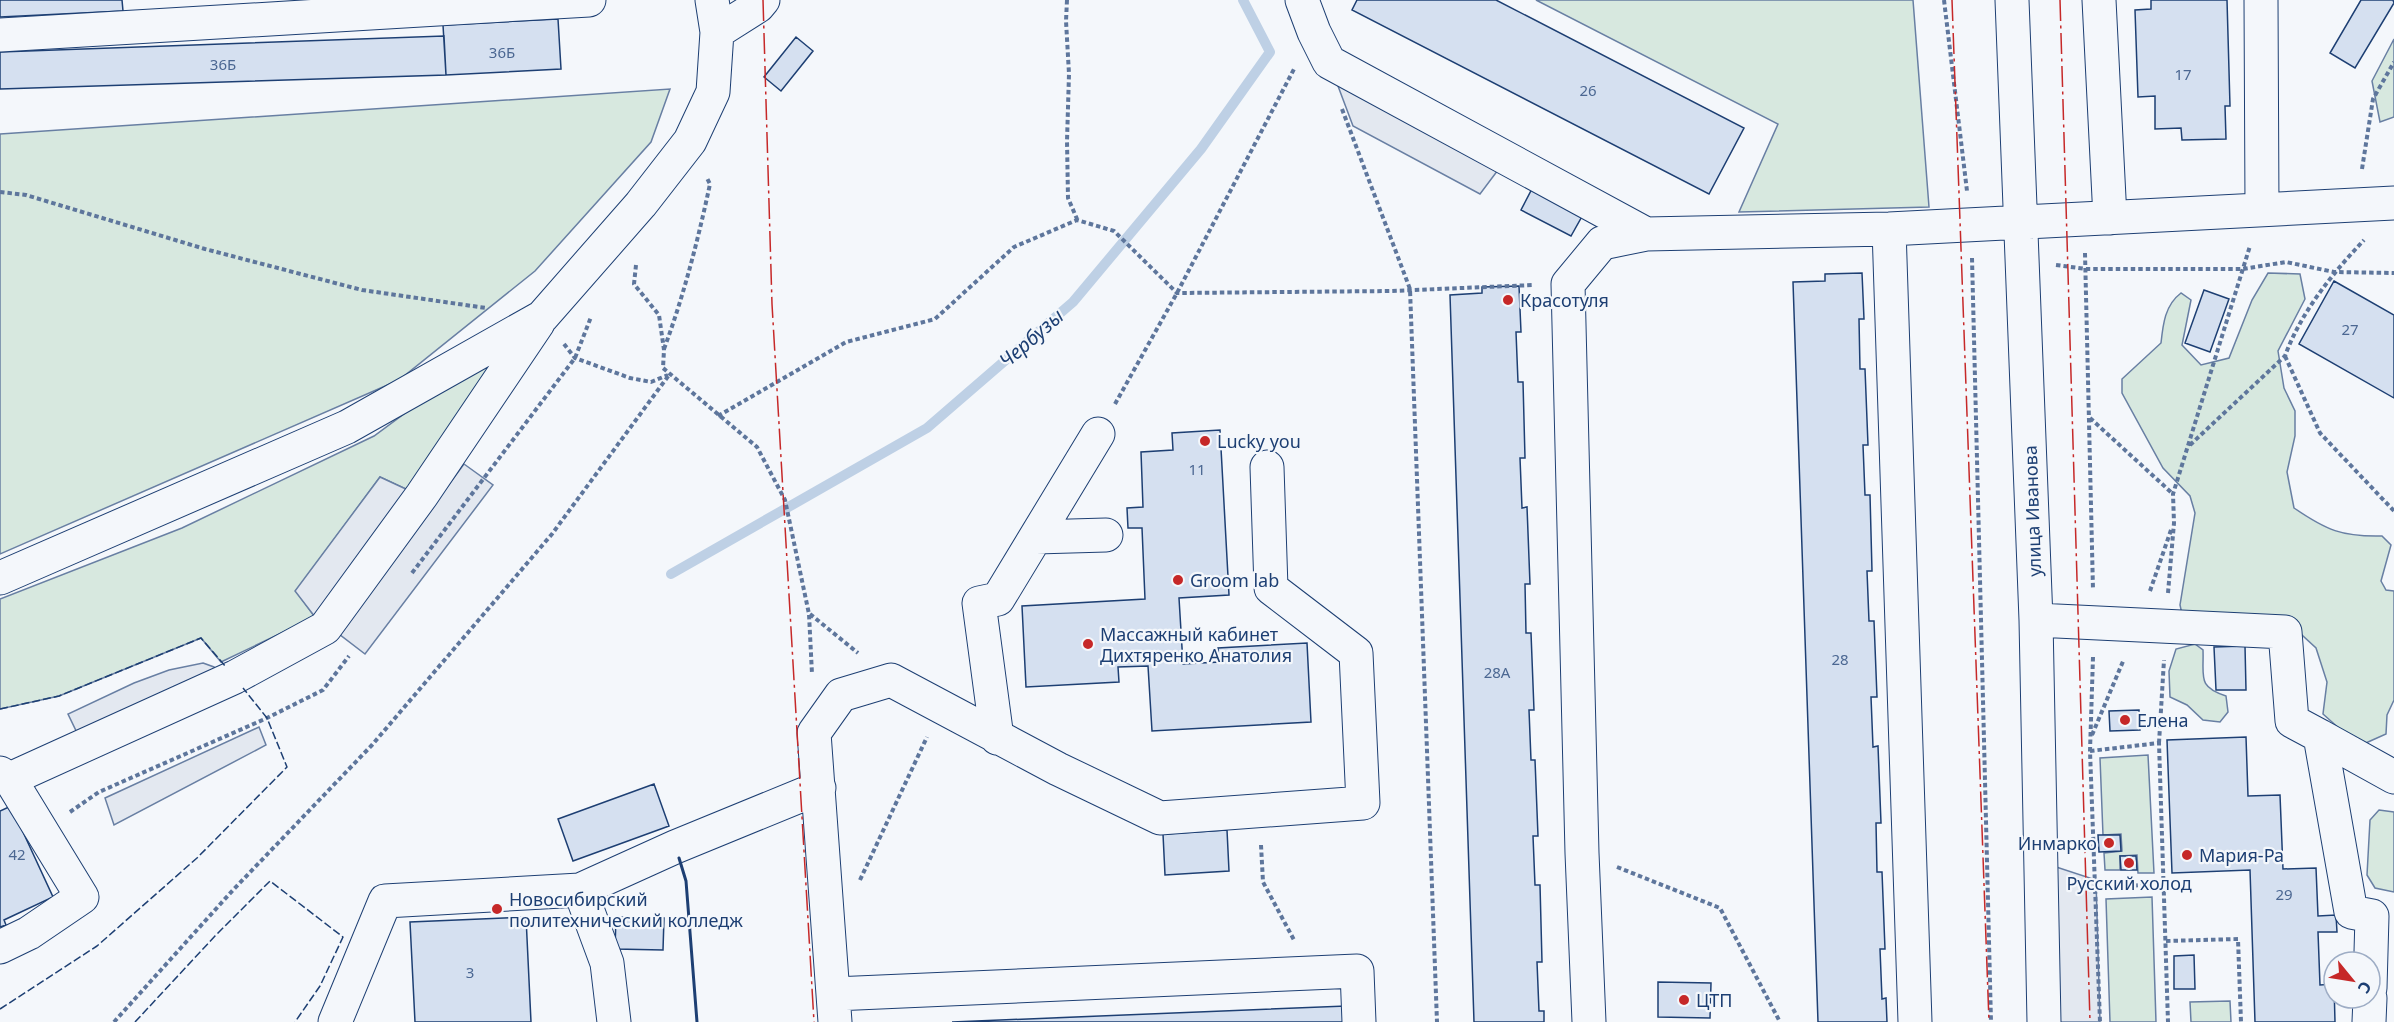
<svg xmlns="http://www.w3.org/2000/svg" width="2394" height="1022" font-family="'Noto Sans',sans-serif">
	<rect width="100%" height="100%" fill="#f4f7fb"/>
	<path fill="#d7e8df" stroke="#687fa3" stroke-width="1.5" d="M1536 0H1913L1929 207 1739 212 1778 124Z
		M2394 39V117L2380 122 2372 81Z
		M670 89 651 142 535 271 399 380 0 554V134Z
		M2268 273 2300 274 2305 299 2278 351 2284 388 2295 411V436L2287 472 2294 508C2326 530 2342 537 2382 536L2391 545 2381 581 2386 590 2394 591V700L2387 715 2386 734 2359 746 2323 714 2327 682 2316 648 2291 625 2182 614 2180 605 2195 513 2190 496 2163 468 2122 393V379L2161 343C2163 324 2165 305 2181 293L2191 300 2182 345 2201 365 2229 358 2252 300Z
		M477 360 492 372 408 490 380 477 296 591 315 617 221 662 201 638 59 696 0 709V599L182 528 374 436Z
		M2195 644 2203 650C2204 677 2197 687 2226 696L2228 712 2220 722 2203 720 2187 705 2170 697 2169 671 2176 649Z
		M2148 755 2154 873H2138L2137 855 2120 856V870H2105L2104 853 2122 851 2121 834 2103 835 2100 758Z
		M2379 810 2394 812V892L2375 888 2367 875 2370 820Z
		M2152 897 2156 1022H2110L2106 899Z
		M2230 1001 2231 1022H2191L2190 1002Z"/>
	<path fill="#e3e8f0" stroke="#687fa3" stroke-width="1.5" d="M1329 62 1507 158 1480 194 1353 126Z
		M464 464 493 485 365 654 339 634Z
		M380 477 408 490 315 617 295 591Z
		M203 663 214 667 224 678 81 741 68 714 134 683 169 670Z
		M259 727 266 745 114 825 105 798Z
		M2041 862 2096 880 2100 1022H2044Z"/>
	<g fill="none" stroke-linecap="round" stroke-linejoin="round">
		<path stroke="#bed0e5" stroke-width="10" d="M671 574 927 428 1073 302 1201 149 1270 52 1243 0"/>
	</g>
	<path fill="#d5e0f0" stroke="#1d3f73" stroke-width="1.5" d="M0 0H122L123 11 0 17Z
		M1357 0H1496L1744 128 1709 194 1352 10Z
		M2151 0H2227L2230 106H2225L2226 139 2182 140 2181 128 2155 129V96L2138 97 2135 10 2151 9Z
		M2361 0H2393L2394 3 2355 68 2330 53Z
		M558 19 561 69 446 75 443 25Z
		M444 36 446 75 0 89V52Z
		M796 37 813 51 781 91 764 77Z
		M1535 183 1585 211 1571 236 1521 210Z
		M1862 273 1864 319H1859L1860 369H1865L1868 445H1863L1865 495H1870L1872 571H1867L1869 621H1874L1877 697H1871L1873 747 1878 746 1881 823H1876L1877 872H1882L1885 949H1880L1882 999 1886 998 1887 1022H1818L1793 282 1825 281V274Z
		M2334 281 2394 315V398L2299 344Z
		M1519 286 1521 332H1516L1518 382H1523L1525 458H1520L1522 508 1527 507 1530 584H1525L1526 633H1531L1534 710H1529L1531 760H1535L1538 836H1533L1535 885H1540L1542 962H1537L1539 1011H1544V1022H1474L1450 295 1482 293V287Z
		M2204 290 2229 299 2210 352 2185 343Z
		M1220 430 1229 595 1179 598 1183 664 1219 662 1218 648 1307 643 1311 722 1152 731 1148 666 1118 667 1119 682 1026 687 1022 606 1145 599 1142 528H1128L1127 508 1143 507 1141 452 1173 450 1172 433Z
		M2245 646 2246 690H2216L2214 647Z
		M2139 710 2140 730 2110 731 2109 711Z
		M2246 737 2248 796 2280 795 2283 869 2316 868 2318 916 2336 915 2337 932H2318L2320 985 2334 984 2335 1022H2255L2250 870 2172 873 2167 740Z
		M654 784 669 826 573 861 558 819Z
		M11 806 53 897 4 920 6 925 0 927V811Z
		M1227 830 1229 871 1165 875 1163 834Z
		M2098 835H2120L2121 851 2099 852Z
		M2120 856H2136L2137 870H2121Z
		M526 917 531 1022H415L410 922Z
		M616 917 664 918 663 950 615 949Z
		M2194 955 2195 989H2174V956Z
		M1658 982 1711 983 1710 1018 1658 1017Z
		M1346 1006 1347 1022H952Z"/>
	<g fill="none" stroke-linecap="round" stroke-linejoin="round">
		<g stroke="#1d3f73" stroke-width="35">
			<path id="minor" d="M1302 0 1314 32 1329 62 1646 234
				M2012 0 2036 620 2044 1022
				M2099 0 2110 218
				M2261 0 2262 208
				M717 32 758 6 763 0
				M0 35 589 0
				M1889 229 1915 1022
				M1036 537 1106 535
				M0 578 347 427 542 317 641 204 690 141 713 92 717 32 712 0
				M2036 620 2285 632 2292 721 2320 736 2351 912 2372 916 2370 988
				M2320 736 2394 777
				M997 738 979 603 998 599 1098 434
				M0 773 10 779 82 897 29 933 0 947
				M10 779 235 677 325 628 422 495 538 323
				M580 890 607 963 614 1022
				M834 994 1357 971 1359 1022
				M335 1022 385 901 580 890 675 847 819 788
				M835 1022 814 733 841 695 891 680 1058 769 1160 818 1363 803 1356 653 1271 588 1267 467
				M1589 1022 1582 853 1568 284 1602 243 1646 234 1889 229 2394 203
				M2369 1022 2370 998"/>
		</g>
		<path stroke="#5e769c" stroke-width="4" stroke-dasharray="4.5 3" stroke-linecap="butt" d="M1067 0 1066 21 1069 74 1067 141 1068 198 1077 219
			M1944 0 1967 191
			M1342 109 1410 289 1437 1022
			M2362 169 2373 99 2394 62
			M0 192 26 195 205 249 362 290 486 308
			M2085 253 2093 590
			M1972 258 1991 1022
			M636 265 634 284 659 315 664 350 663 368 757 447 785 500 809 614 812 674
			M2056 265 2086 269H2243L2286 262 2334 272 2394 273
			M564 344 575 358 630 378 651 382 668 375
			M664 349C684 295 698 240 710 184L707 178
			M2285 356 2320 433 2394 511
			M1115 404 1177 293 1294 69
			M718 416 846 342 935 319 1014 247 1077 220 1114 231 1177 293 1391 291 1534 285
			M2090 418 2173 494
			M2190 445 2285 356C2301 312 2332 274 2364 240
			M412 573 575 358 591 317
			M2150 591 2171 530
			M2168 593 2174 523 2173 494 2250 246
			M810 614 858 653
			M2093 657 2090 751 2100 1022
			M2092 735 2124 659
			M2159 743 2164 660
			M2090 751 2159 743 2168 1022
			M70 812 99 792 267 718 323 690 349 656
			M1261 845 1263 882 1294 940
			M1617 867 1720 908 1780 1022
			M860 880 927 737
			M2096 889 2164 883
			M2166 941 2238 939 2241 1022
			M114 1022 233 890 372 745 552 534 669 375"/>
		<use href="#minor" stroke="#f4f7fb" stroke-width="33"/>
		<path stroke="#1d3f73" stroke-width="1.5" stroke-dasharray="8 3" stroke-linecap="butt" d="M0 709 59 696 201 638 226 667
			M0 1009 97 946 197 858 287 767 267 718 243 688
			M135 1022 215 936 270 881 343 937 320 986 295 1022"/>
		<path stroke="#1d3f73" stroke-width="3" d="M679 858 686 881 697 1022"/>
		<path stroke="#c62828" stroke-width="1.5" stroke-dasharray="21 4.5 3 4.5" stroke-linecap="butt" d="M763 0 772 304 814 1022
			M1952 0 1989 1022
			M2060 0 2090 1022"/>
	</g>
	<g fill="#c62828" stroke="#f4f7fb" stroke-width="2">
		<circle cx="1508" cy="300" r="6"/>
		<circle cx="1205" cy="441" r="6"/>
		<circle cx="1178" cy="580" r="6"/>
		<circle cx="1088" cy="644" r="6"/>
		<circle cx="2125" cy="720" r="6"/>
		<circle cx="2109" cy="843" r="6"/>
		<circle cx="2187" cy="855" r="6"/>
		<circle cx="2129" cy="863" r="6"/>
		<circle cx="497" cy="909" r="6"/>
		<circle cx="1684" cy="1000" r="6"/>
	</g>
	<g text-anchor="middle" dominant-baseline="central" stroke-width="4.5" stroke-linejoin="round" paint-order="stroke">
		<g font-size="15" fill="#4b6792">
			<text x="502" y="52">36Б</text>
			<text x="223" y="64">36Б</text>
			<text x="2183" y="74">17</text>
			<text x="1588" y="90">26</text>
			<text x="2350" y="329">27</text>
			<text x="1197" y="469">11</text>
			<text x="1840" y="659">28</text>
			<text x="1497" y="672">28А</text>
			<text x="17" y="854">42</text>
			<text x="2284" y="894">29</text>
			<text x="470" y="972">3</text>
		</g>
		<g font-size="18" fill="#1d3f73" stroke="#f4f7fb" text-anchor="start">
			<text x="1520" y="300">Красотуля</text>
			<text x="1217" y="441">Lucky you</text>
			<text x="1190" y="580">Groom lab</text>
			<text x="1100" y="634">Массажный кабинет<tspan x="1100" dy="21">Дихтяренко Анатолия</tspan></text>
			<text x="2137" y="720">Елена</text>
			<text x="2097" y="843" text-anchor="end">Инмарко</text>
			<text x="2199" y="855">Мария-Ра</text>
			<text x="2129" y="883" text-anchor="middle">Русский холод</text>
			<text x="509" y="899">Новосибирский<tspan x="509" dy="21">политехнический колледж</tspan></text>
			<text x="1696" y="1000">ЦТП</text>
		</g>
		<g font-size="18" fill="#1d3f73" stroke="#f4f7fb">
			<text transform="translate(2032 511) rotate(-92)">улица Иванова</text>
		</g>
		<g font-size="20" font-style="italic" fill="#1d3f73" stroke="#f4f7fb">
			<text transform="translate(1031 338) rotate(-41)">Чербузы</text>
		</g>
	</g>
	<g transform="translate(2352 980) rotate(120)"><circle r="28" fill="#f4f7fb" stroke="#9eadc5" stroke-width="1.5"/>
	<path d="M0-4.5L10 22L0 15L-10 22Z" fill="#c62828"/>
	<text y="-9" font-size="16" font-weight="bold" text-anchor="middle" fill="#1d3f73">С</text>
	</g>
</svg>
